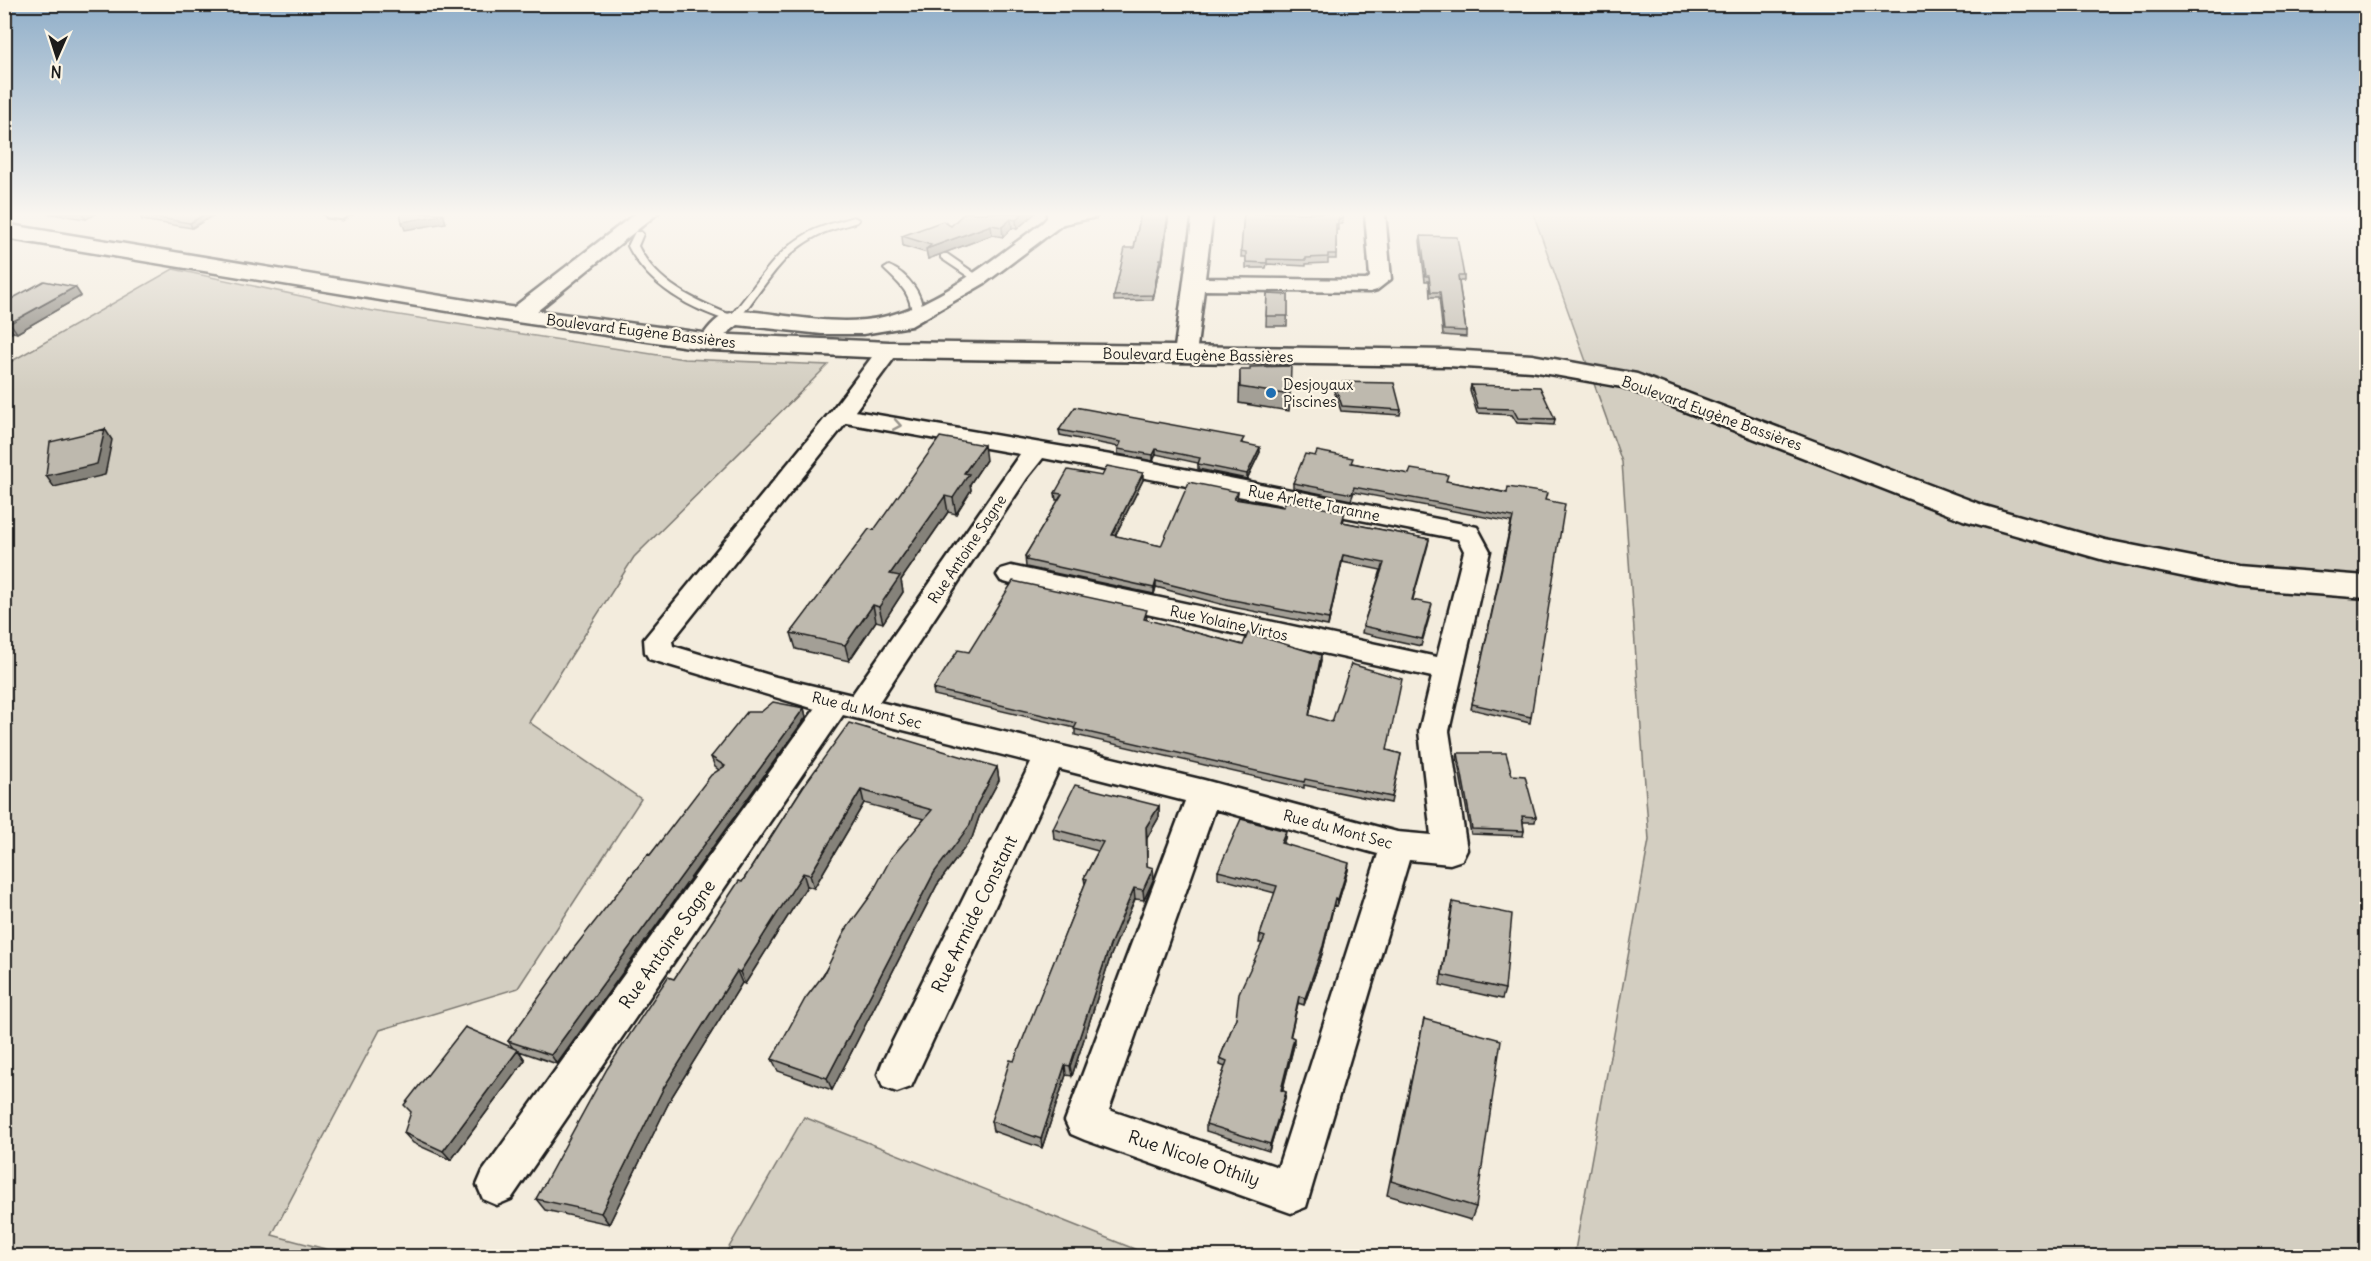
<svg xmlns="http://www.w3.org/2000/svg" width="2371" height="1261" font-family="Delius,sans-serif">
	<rect width="100%" height="100%" fill="#f3ecdd"/>
	<filter id="ink" filterUnits="userSpaceOnUse"><feTurbulence type="fractalNoise" baseFrequency=".0167" numOctaves="2"/><feDisplacementMap in="SourceGraphic" scale="12" xChannelSelector="R" yChannelSelector="G"/><feConvolveMatrix kernelMatrix="1 2 1 2 8 2 1 2 1" color-interpolation-filters="sRGB"/></filter>
	<g filter="url(#ink)">
		<path fill="#d3cec1" stroke="#78756e" stroke-width="1.5" d="M1533 213H2366V1256H1574L1649 840 1622 462Z
			M173 269 367 310 684 359 828 365 634 557 529 722 641 799 518 988 380 1030 272 1235 352 1256H5V365Z
			M804 1117 1152 1256H724Z"/>
		<g fill="none" stroke-linecap="round" stroke-linejoin="round">
			<g stroke="#1c1c1c" stroke-width="4">
				<path id="service" d="M854 217 859 220 857 222C843 227 826 230 813 238 779 256 761 293 737 321L733 322C691 310 648 286 628 246L635 232H641L643 234 638 246C656 283 694 300 731 315 755 288 773 253 805 235 819 226 838 222 854 217Z
					M941 254H947L983 279 975 281 941 258Z
					M889 266C907 273 927 297 921 317L917 318 912 315C911 292 899 284 884 269Z"/>
			</g>
			<g stroke="#1c1c1c" stroke-width="5">
				<path id="minor" d="M324 213H352L342 219 327 217Z
					M636 213H658L526 320H510L507 315 510 310Z
					M1047 213H1099L1096 217 1063 224 985 283 911 326 863 334H822L738 325 726 334 718 347H702L699 342C706 330 714 319 727 314 745 308 768 314 786 316 812 319 838 323 864 320 928 315 991 260 1042 223L1047 218Z
					M1193 213H1213L1205 278 1366 280 1370 277 1365 213H1385L1391 279 1377 290 1370 292 1204 290 1196 355 1193 360H1177L1174 355Z
					M889 343 897 345 900 350 855 411 1128 458 1468 525 1477 527 1490 551 1449 731 1467 850 1462 860 1450 864 1409 860 1306 1207 1291 1213 1085 1140 1071 1134 1065 1121 1185 801 1059 769 911 1087 897 1092 883 1087 878 1074 883 1061 1031 762 843 715 511 1199 497 1205 483 1199 477 1185 483 1171 815 709 649 659 645 652 644 639 832 410 881 345ZM846 423 1020 454 852 695 776 677 673 646 672 641ZM1043 458 1458 539 1464 551 1437 657 1011 566 1001 569 997 575 1001 581 1011 584 1432 677 1419 731 1431 835 1397 832 1204 780 879 702 1027 478ZM1215 809 1378 854 1278 1167 1109 1110Z"/>
			</g>
			<g stroke="#1c1c1c" stroke-width="5">
				<path id="tertiary" d="M4 224 496 305 710 334 889 342 1448 350 1532 355 1637 374 1985 506 2105 540 2238 566 2366 576V598L2238 588 2104 560 1963 520 1622 387 1532 371 1448 366 889 358 710 350 496 319 4 238Z"/>
			</g>
			<use href="#service" fill="#fcf5e5" fill-rule="evenodd"/>
			<use href="#minor" fill="#fcf5e5" fill-rule="evenodd"/>
			<use href="#tertiary" fill="#fcf5e5" fill-rule="evenodd"/>
		</g>
		<path fill="#a39f96" stroke="#1c1c1c" stroke-width="1.5" d="M45 213H98L86 219Z
			M217 213 192 228 142 220 140 215Z
			M1035 213 1017 229 1012 228 1003 237 992 235 928 259 927 253 903 246 902 236 951 226Z
			M1141 213H1169L1162 264H1160L1153 300 1114 301V296L1134 248Z
			M1244 213 1343 219 1342 224H1338V230H1336V259H1328V263L1306 264V266L1267 264 1266 268H1246V257H1241Z
			M1421 236 1464 276V281H1459L1466 331V337L1443 335 1439 297H1430L1429 281H1425L1420 241Z
			M75 287 81 296 17 333 13 332 4 337V303Z
			M1267 294 1288 295 1287 326H1266Z
			M1240 370 1290 395 1289 411 1239 403Z
			M1334 382 1401 410 1400 415 1341 411 1333 388Z
			M1471 385 1555 419 1554 425 1517 423 1512 415 1477 413 1470 390Z
			M1059 430 1243 443 1260 452 1247 479 1198 469V463L1156 454 1153 461 1118 454V449L1119 447 1060 435Z
			M1315 456 1545 500 1531 717 1530 723 1471 709 1511 522 1354 492 1351 500 1293 488V483Z
			M986 460 970 484 971 490 956 514 948 512 901 580 903 592 883 623 876 621 849 661 796 649 791 633 874 530Z
			M1102 476 1143 480 1115 536 1161 546 1238 492 1237 499 1344 519 1343 522 1429 539 1412 600 1431 611 1421 646 1362 633 1363 626 1381 570 1342 562 1328 626 1228 606 1156 587 1154 594 1026 567 1025 556 1059 500H1056L1055 493Z
			M1147 616 1146 620 1243 645 1321 661 1309 716 1387 750 1401 754 1391 803 1304 785V788L1075 735V728L934 695 933 689 969 652Z
			M804 708 806 717 557 1064 519 1051 525 1060 451 1160 413 1143 404 1133 513 1048 508 1041 650 855 719 770 715 767 711 757 761 712Z
			M1458 753 1512 775 1536 817 1535 822H1523L1524 831 1523 836 1471 834 1457 758Z
			M997 767 999 780 979 817 972 838 937 885 832 1090 778 1071 772 1059 871 895 924 819 864 803 814 888 807 886 745 984 742 983 671 1098 609 1224 545 1210 536 1199 674 979 742 882 803 787Z
			M1159 806V817L1147 838V866L1154 878 1144 900 1135 899 1111 955 1072 1076 1066 1075 1042 1148 993 1131 991 1121 1085 884 1084 878 1098 851 1054 839 1053 829Z
			M1285 838 1283 844 1348 870 1337 906 1334 905 1322 954 1304 1005 1298 1003 1290 1037 1294 1045 1282 1091 1286 1092 1285 1098 1269 1151 1206 1131V1124L1225 1067 1220 1065V1058L1236 1018 1262 943H1259L1260 935 1275 893 1218 878V871Z
			M1453 902 1505 989 1502 999 1440 985 1451 912Z
			M1424 1019 1476 1207 1471 1220 1387 1195Z"/>
		<path fill="#85827a" stroke="#1c1c1c" stroke-width="1.5" d="M86 213H98L86 219 83 215Z
			M207 213H217L192 228 190 223Z
			M443 213 446 223 405 230 402 222Z
			M1023 213H1035L1017 229 1016 220Z
			M1168 213H1169L1162 264V259Z
			M1011 219 1012 228 1003 237 1002 227Z
			M991 225 992 235 928 259 926 249Z
			M1160 259V264L1153 300V295Z
			M75 287 81 296 17 333 10 323Z
			M6 322 13 332 4 337V323Z
			M105 429 112 440 105 475 54 487 46 476Z
			M984 445 986 460 970 484 971 490 956 514 953 498 964 473Z
			M1260 447V452L1247 479V474Z
			M1156 449V454L1153 461V455Z
			M1143 473V480L1112 542V535Z
			M945 496 948 512 901 580 903 592 883 623 879 607 890 574Z
			M1429 539 1428 545 1411 606 1412 600Z
			M1343 555 1342 562 1328 626 1329 619Z
			M1156 581V587L1154 594V588Z
			M873 605 876 621 849 661 845 645Z
			M1321 655V661L1308 721 1309 715Z
			M804 708 806 717 557 1064 551 1055Z
			M997 767 999 780 979 817 972 838 937 885 832 1090 827 1078 934 873 977 804Z
			M861 790 864 803 814 888 810 875Z
			M1159 806V817L1147 838 1146 827Z
			M1286 831 1285 838 1280 851 1281 843Z
			M1349 863 1348 870 1337 906 1338 899Z
			M1153 868 1154 878 1144 900 1143 890Z
			M803 873 807 886 745 984 740 972Z
			M1134 888 1135 899 1111 955 1072 1076 1070 1066 1110 945Z
			M1335 898 1322 954 1304 1005 1305 998Z
			M737 971 742 983 671 1098 609 1224 601 1213 664 1087Z
			M1299 996 1298 1003 1289 1043 1290 1036Z
			M1294 1038V1045L1281 1097V1090Z
			M518 1050 525 1060 451 1160 443 1151Z
			M1065 1065 1066 1075 1042 1148 1041 1139Z
			M1286 1092 1285 1098 1269 1151 1270 1144Z"/>
		<path fill="#beb9ae" stroke="#1c1c1c" stroke-width="1.5" d="M143 213H207L190 223 140 215Z
			M400 213H442L443 215 402 222Z
			M964 213H1023L1016 220 1011 219 1002 227 991 225 926 249 931 245 902 236 943 221 951 226Z
			M1141 213H1168L1162 259H1160L1153 295 1114 296 1125 248H1134Z
			M1244 213H1342L1343 219H1338V224H1336V254H1328V257L1306 258V260L1267 259V263L1246 262V252L1241 251Z
			M1421 236 1457 237 1464 276H1458L1466 331 1444 330 1440 292H1431L1429 276H1426Z
			M44 281 75 287 10 323 6 322 4 323V303Z
			M1267 294 1288 295V316H1266Z
			M1291 366 1290 395 1240 387V370H1250V367Z
			M1334 382 1394 383 1401 410 1342 406Z
			M1471 385 1540 387 1555 419 1518 418 1513 409 1478 408Z
			M1075 407 1244 438 1241 443 1260 447 1247 474 1198 464 1200 458 1156 449 1153 455 1118 449 1121 442 1059 430Z
			M105 429 97 464 46 476 50 442Z
			M940 437 984 445 964 473 969 474 953 498 945 496 890 574 900 576 879 607 873 605 845 645 791 633 869 529 874 530Z
			M1317 451 1353 458 1351 463 1409 474 1411 469 1448 475 1446 481 1507 493 1508 487 1547 493 1545 500 1565 504 1531 717 1472 704 1513 517 1354 487 1352 494 1293 483 1305 454 1315 456Z
			M1107 466 1143 473 1112 535 1161 546 1189 482 1238 492 1234 499 1283 507 1286 501 1345 512 1342 522 1429 539 1412 600 1432 604 1422 639 1363 626 1384 563 1343 555 1329 619 1228 599 1156 581 1154 588 1026 560 1028 557 1025 556 1062 494 1055 493 1068 470 1102 476Z
			M1013 581 1147 610 1144 619 1243 645 1248 633 1321 655 1309 715 1332 722 1351 664 1402 679 1387 750 1401 754 1392 797 1305 779 1304 782 1074 729 1077 723 933 689 958 650 969 652Z
			M773 702 804 708 551 1055 508 1041 574 948 648 854 650 855 711 775 725 766 711 757 747 712H761Z
			M849 723 997 767 977 804 970 825 934 873 827 1078 772 1059 805 999 824 974 845 931 871 895 891 858 932 810 861 790 810 875 803 873 740 972 737 971 664 1087 601 1213 536 1199 607 1069 668 977 674 979 739 881 742 882 803 787Z
			M1458 753H1506L1512 775 1525 776 1536 817 1522 816 1524 831 1472 829Z
			M1075 785 1159 806 1146 827 1147 866 1153 868 1143 890 1134 888 1110 945 1070 1066 1065 1065 1041 1139 991 1121 1010 1060 1014 1061 1087 879 1084 878 1103 842 1053 829Z
			M1241 819 1286 831 1281 843 1349 863 1338 899 1335 898 1323 946 1305 998 1299 996 1290 1036 1294 1038 1281 1090 1286 1092 1270 1144 1206 1124 1227 1061 1220 1058 1236 1018 1239 993 1265 937 1260 935 1277 886 1218 871Z
			M1453 902 1512 914 1505 989 1442 975Z
			M1424 1019 1501 1040 1476 1207 1391 1181Z
			M465 1027 518 1050 443 1151 404 1133 411 1112 404 1105Z"/>
		<defs><path id="oneway-chevron" d="M-2-3.5L2.5 0L-2 3.5" fill="none" stroke-width="1.6" stroke-linecap="round" stroke-linejoin="round" transform="scale(1.5)"/></defs>
		<use stroke="#97938b" href="#oneway-chevron" transform="translate(897 425) rotate(10)"/>
	</g>
	<linearGradient id="sky" x2="0" y2="1"><stop stop-color="#8faec9"/><stop offset="0.55" stop-color="#faf6f0"/><stop offset="1" stop-color="#faf6f0" stop-opacity="0"/></linearGradient>
	<rect width="2371" height="390" fill="url(#sky)"/>
	<circle fill="#1f6fb2" stroke="#fcf5e5" stroke-width="2" cx="1271" cy="393" r="6"/>
	<g text-anchor="middle" dominant-baseline="central" stroke-width="4.5" stroke-linejoin="round" paint-order="stroke">
		<g font-size="15" fill="#1c1c1c" stroke="#fcf5e5">
			<text transform="translate(641 331) rotate(7)">Boulevard Eugène Bassières</text>
			<text transform="translate(1198 355) rotate(1)">Boulevard Eugène Bassières</text>
			<text transform="translate(1712 413) rotate(20)">Boulevard Eugène Bassières</text>
			<text transform="translate(1314 503) rotate(11)">Rue Arlette Taranne</text>
			<text transform="translate(967 549) rotate(-56)">Rue Antoine Sagne</text>
			<text transform="translate(1229 623) rotate(12)">Rue Yolaine Virtos</text>
			<text transform="translate(867 710) rotate(14)">Rue du Mont Sec</text>
			<text transform="translate(1338 829) rotate(15)">Rue du Mont Sec</text>
		</g>
		<g font-size="15" fill="#1c1c1c" stroke="#fcf5e5" text-anchor="start">
			<text x="1283" y="384">Desjoyaux<tspan x="1283" dy="17">Piscines</tspan></text>
		</g>
		<g font-size="18" fill="#1c1c1c" stroke="#fcf5e5">
			<text transform="translate(974 914) rotate(-64)">Rue Armide Constant</text>
			<text transform="translate(667 944) rotate(-55)">Rue Antoine Sagne</text>
			<text transform="translate(1194 1158) rotate(19)">Rue Nicole Othily</text>
		</g>
	</g>
	<rect width="2371" height="1261" fill="none" stroke="#fcf5e5" stroke-width="24"/>
	<rect x="12" y="12" width="2347" height="1237" fill="none" stroke="#1c1c1c" stroke-width="2" filter="url(#ink)"/>
	<g transform="translate(57 57) rotate(183)" stroke="#fcf5e5" stroke-width="4.5" paint-order="stroke">
	<path d="M0-4.5L10 22L0 15L-10 22Z" fill="#1c1c1c"/>
	<text y="-9" font-size="16" font-weight="bold" text-anchor="middle" fill="#1c1c1c">N</text>
	</g>
</svg>
